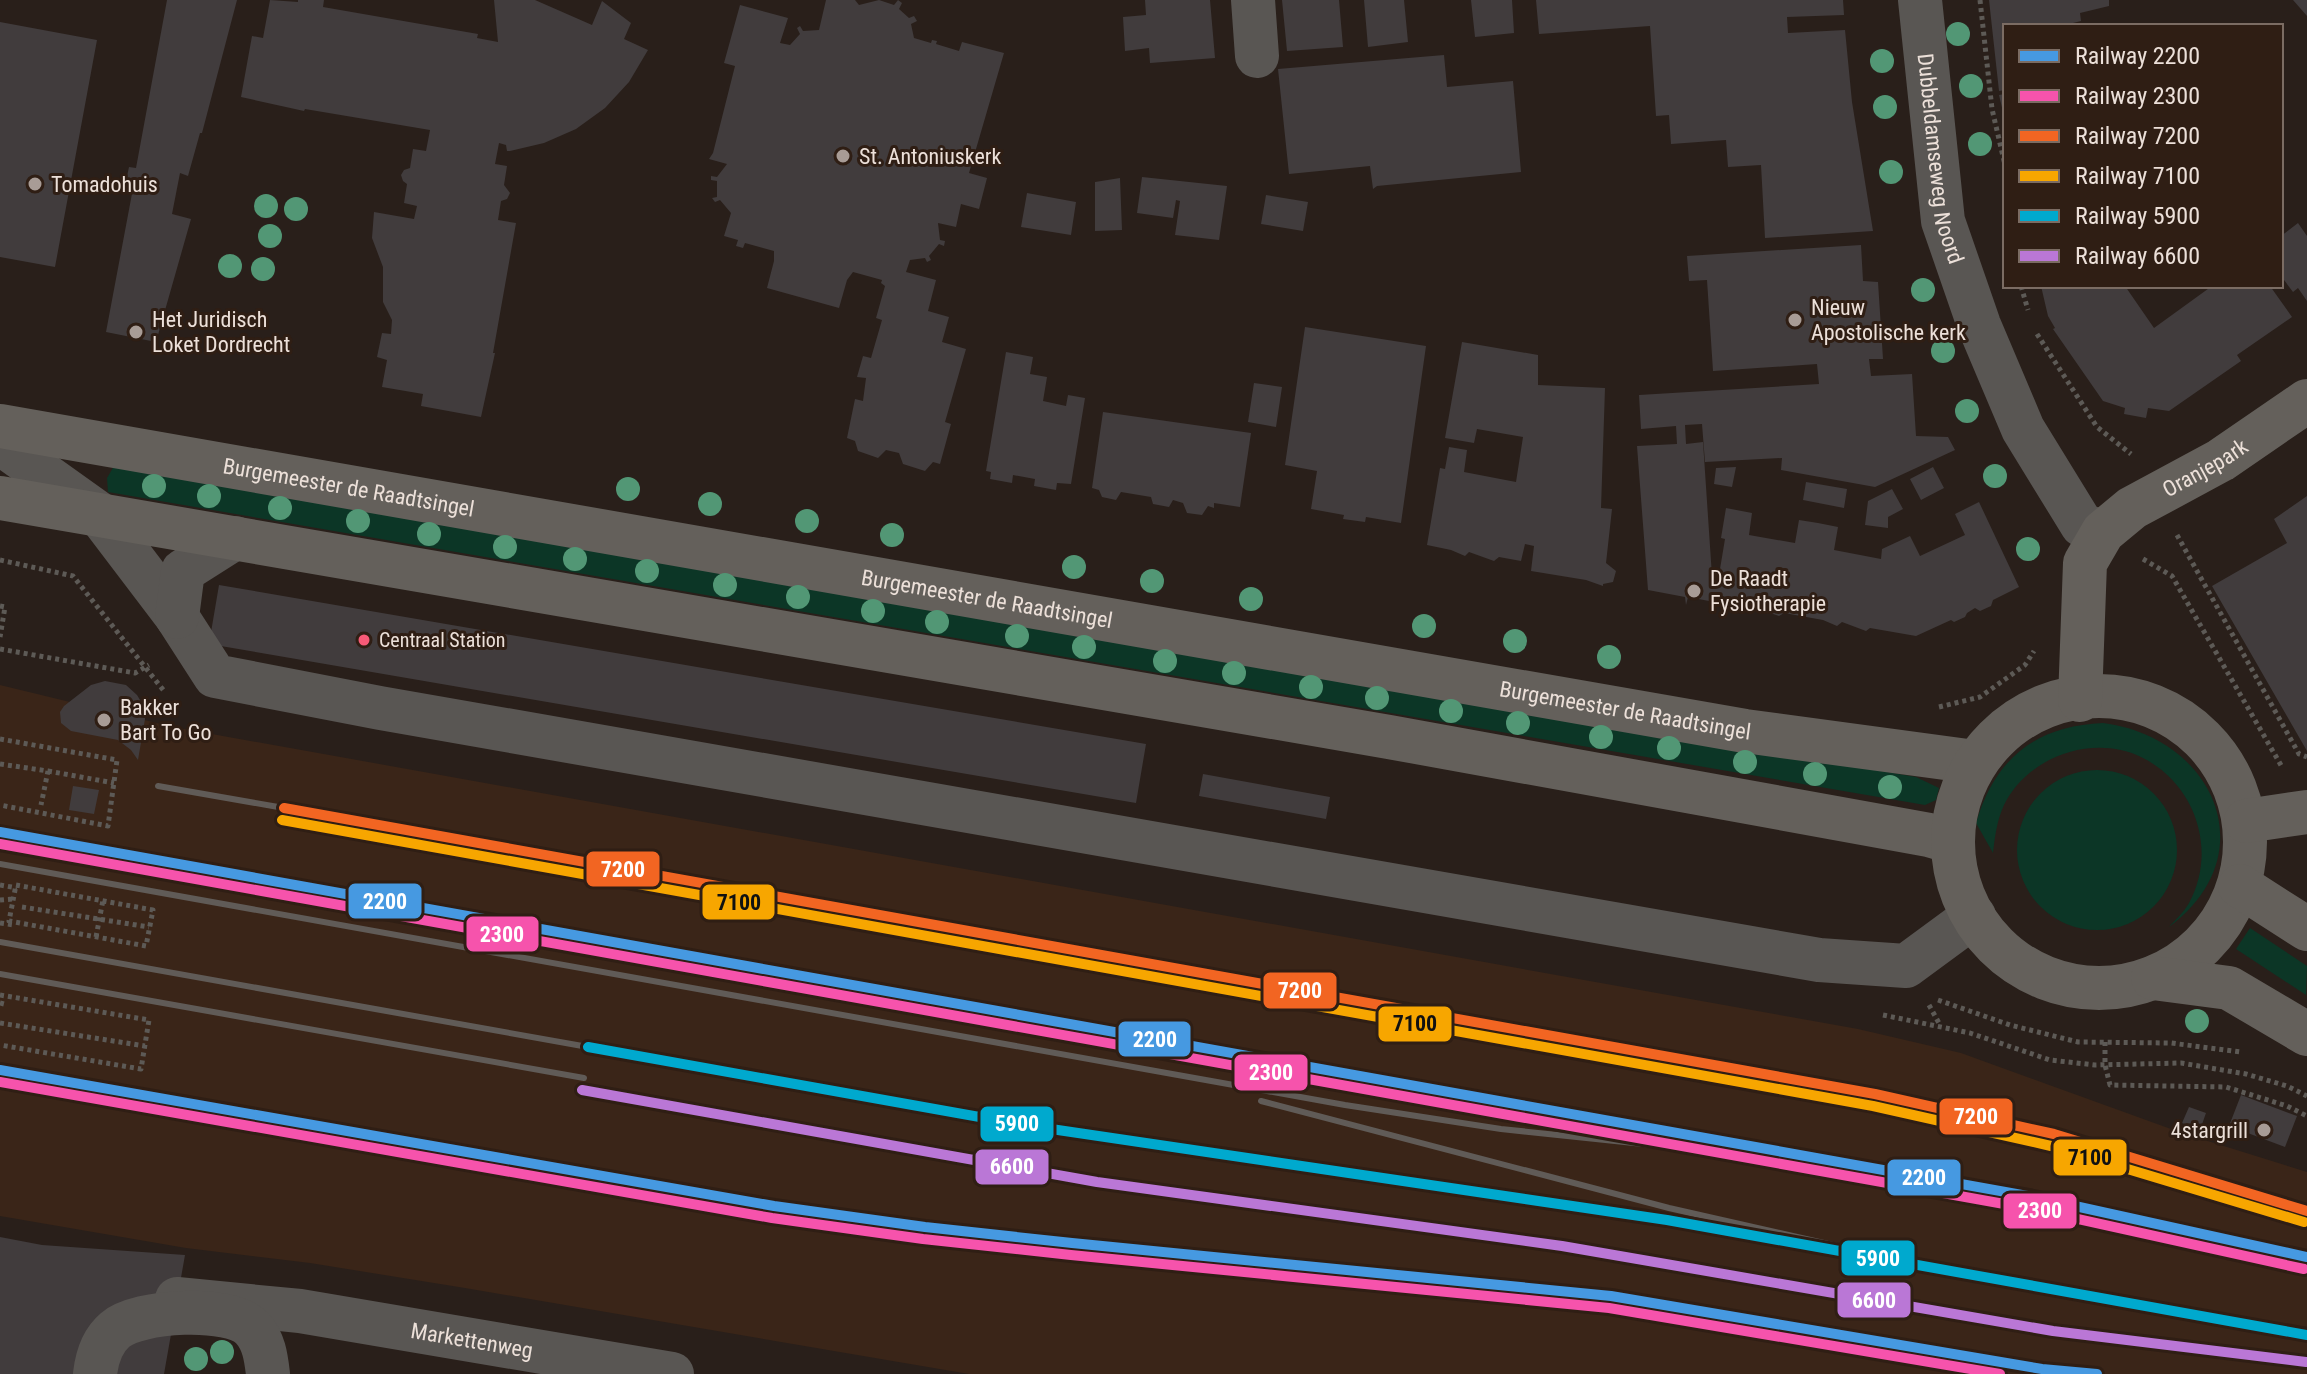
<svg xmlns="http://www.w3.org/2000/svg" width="2307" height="1374" font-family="'Roboto Condensed',sans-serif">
	<rect width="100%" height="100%" fill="#291f1a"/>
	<path fill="#3a2518" d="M0 685 173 727 1858 1029 1961 1053 2182 1133 2307 1172V1374H969L465 1288 310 1263 186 1248 0 1216Z"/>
	<path fill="#0c3626" d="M114 466 1916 777 1939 788 1936 800 1925 805 108 492 107 478Z
		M2103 723C2213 737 2267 854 2169 927 2176 919 2184 912 2189 903 2218 850 2195 783 2141 757 2093 734 2028 756 2004 805 1997 820 1995 836 1993 853L1976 823C1995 758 2036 726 2103 723Z
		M2017 850a80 80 0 1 1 160 0a80 80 0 1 1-160 0Z
		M2250 928 2307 966 2306 995 2236 949Z"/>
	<path fill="#413c3d" d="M167 0H237L202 133H200L188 176 180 173 172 214 191 219 156 342 106 332 134 183 126 181 129 167 136 168Z
		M270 0 298 2V0H324L323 7 478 34 477 38 498 42 494 0H535L592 25 602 1 631 23 624 39 648 50 629 82 605 108 576 129 544 143 510 151H507L506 145 499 143 495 164 507 166 504 185 510 193 507 199 501 201 498 220 516 223 493 353H495L481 417 421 406 423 394 382 387 387 360 377 357 382 333 391 334 392 320 383 302V267L372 238 374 212 414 219 417 206 404 203 407 184 403 181 401 175 404 170 410 168 413 149 426 151 430 130 305 109 304 111 241 97 252 36 263 38Z
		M826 0H855L859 5 879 0 894 5 898 0 902 3 899 9 909 18 914 16 917 21 911 24 914 38 931 43 932 40 937 41 936 44 959 51 962 42 1004 53 969 173 987 178 979 209 961 204 956 227 938 223 940 240 945 241 944 246 939 244 929 256 931 260 927 262 925 258 910 260 906 272 936 280 928 311 949 317 942 342 966 349 945 422 951 424 940 464 933 462 925 471 903 464 899 453 886 450 878 458 858 451 855 441 847 438 855 399 863 401 866 378 857 377 863 356 871 358 882 320 876 318 885 286 881 283 882 280 853 272 847 280 839 308 767 288 774 261V251L745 243 743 248 736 246 738 240 724 236 731 213 720 200 715 202 712 198 717 197V181L711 180V176L717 177 727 164 709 159 713 153 735 66 724 63 740 5 788 18 780 43 790 45 800 34 797 28 800 26 803 31 819 30Z
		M1145 0H1210L1215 58 1150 63 1149 48 1125 51 1123 17 1146 15Z
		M1282 0H1339L1343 47 1287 51Z
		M1364 0H1404L1408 42 1368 47Z
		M1471 0H1512L1514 33 1475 37Z
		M1536 0H1843L1844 15 1787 17 1788 33 1845 30 1852 102 1873 231 1765 238 1761 165 1728 167 1726 140 1671 144 1669 115 1656 116 1650 26 1539 34Z
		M1989 0H2109V6L2080 13 2081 21 2073 23 2074 26H2005V90L1999 91Z
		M2293 0H2307V16Z
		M0 22 97 40 55 267 0 257Z
		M1444 55 1447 87 1513 81 1521 172 1377 186 1373 189 1370 166 1289 174 1278 69Z
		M2005 94V116H2004L1999 95Z
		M1142 177 1227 186 1219 240 1175 235 1180 201 1176 200 1173 218 1137 213Z
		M1120 178 1122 230 1095 231V182Z
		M1027 193 1076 202 1071 235 1021 227Z
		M1266 195 1308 202 1303 231 1261 224Z
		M2298 223 2307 236V301L2298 288 2293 292 2281 276V236Z
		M1861 245 1863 281 1878 282 1883 359H1869L1871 376 1912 374 1916 436 1948 437 1955 450 1875 487 1781 470 1782 458 1705 462 1702 424 1685 425 1686 444 1703 442 1712 576 1719 575 1725 539 1721 538 1726 508 1752 513 1749 535 1795 543 1799 520 1818 523 1838 527 1834 550 1881 559 1882 549 1910 536 1920 556 1965 535 1955 514 1979 502 2019 587 1993 600 1991 606 1980 611 1975 608 1967 613 1965 617 1954 622 1951 620 1916 636 1870 628 1866 631 1842 622 1837 626 1823 620 1784 613 1779 616 1756 608 1751 611 1740 609 1736 605 1715 601V606L1710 607 1709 601 1688 597 1686 605 1685 597 1648 590 1637 446 1677 444 1676 426 1641 429 1639 395 1819 384 1817 364 1713 371 1707 280 1689 281 1687 256Z
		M2041 286H2125L2154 328 2212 286H2270L2292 317 2237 355 2241 361 2169 411 2148 408 2146 418 2124 414 2125 408 2103 401 2053 329 2055 328 2048 316Z
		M1305 327 1426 346 1401 523 1366 517 1365 522 1343 519 1344 515 1311 509 1317 471 1285 465Z
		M1462 342 1538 355V385L1605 388 1601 508 1612 509 1606 563 1616 571 1613 582 1603 584V586L1586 580 1531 571 1534 546 1525 544 1521 561 1499 557 1494 561 1469 552 1465 556 1451 550 1427 545 1440 468 1445 469 1449 447 1467 450 1464 472 1516 482 1523 437 1477 429 1474 443 1445 438Z
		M1006 352 1033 357 1030 374 1047 377 1043 401 1066 406 1068 395 1085 398 1071 484 1057 483 1056 490 1034 486 1035 479 1013 475 1012 483 990 479 991 472 986 471Z
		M1254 383 1282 387 1276 427 1248 422Z
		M1103 412 1251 433 1240 507 1214 503V508L1208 506 1202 515 1187 513 1183 503 1173 500 1169 507 1153 504 1151 497 1121 492 1116 500 1102 497 1099 490 1092 488Z
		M1736 467 1732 487 1714 484 1716 468Z
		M1933 467 1944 488 1921 500 1910 479Z
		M1806 482 1847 489 1844 508 1803 500Z
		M1892 489 1903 509 1888 517V528L1865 525 1868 501Z
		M2307 496V751L2212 586 2287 543 2274 519Z
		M219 585 1146 744 1136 803 209 644Z
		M105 681 126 685 137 695 143 705 145 719 138 760 131 750 118 740 71 731 61 723 60 712 64 706 91 685Z
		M1203 774 1330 797 1326 819 1199 796Z
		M73 786 99 790 94 814 69 810Z
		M2241 1095 2297 1116 2285 1147 2229 1126Z
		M2189 1107 2206 1113 2200 1130 2182 1123Z
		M0 1237 42 1245 185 1255 164 1374H0Z"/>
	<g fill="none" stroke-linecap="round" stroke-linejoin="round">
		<path stroke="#5d5a56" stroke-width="5" stroke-dasharray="4 4" stroke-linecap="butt" d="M1980 0 1992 109 2005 165
			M2021 286 2028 310
			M2037 334 2097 427 2131 454
			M2177 535 2299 754 2307 757
			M2143 559 2172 576 2282 767
			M0 560 73 576 164 691
			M0 606 5 607 0 637
			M0 649 135 673 149 665
			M1939 707 1980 697 2025 665 2034 651
			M0 739 117 760 108 826 0 805
			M0 764 48 771 41 805
			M48 771 114 783
			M0 885 17 888
			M16 885 153 910 146 946 9 921Z
			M0 900 13 899
			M22 907 149 927
			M0 923 14 925
			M96 937 103 900
			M0 995 149 1020 141 1069 0 1045
			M1938 1000 2010 1025 2078 1042 2171 1043 2241 1052
			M0 1003 4 1004
			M1929 1005 1940 1025
			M1883 1015 1970 1033 2050 1060 2095 1065 2181 1063 2246 1074 2287 1086 2307 1096
			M0 1023 145 1046
			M2105 1042V1065L2110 1085 2226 1087 2287 1106 2307 1116"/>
		<g stroke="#595653" stroke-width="44">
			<path d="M1253 0 1257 56"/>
			<path id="s1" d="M1920 0 1943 221 1979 325 2023 429 2082 525 2103 532"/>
			<path d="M0 443 98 513 177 617 215 676 380 708 1819 960 1906 966 1974 916"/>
			<path d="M177 617 183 571 235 538"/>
			<path id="s2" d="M177 1299 300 1311 672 1374"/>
			<path d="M95 1374C97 1357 102 1341 115 1330 138 1310 230 1305 252 1328 264 1341 266 1357 268 1374"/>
		</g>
		<g stroke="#64605b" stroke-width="44">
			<path id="s3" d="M0 426 1745 731 1975 762"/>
			<path d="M0 498 1389 737 1929 835 1950 841"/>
			<circle cx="2099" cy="842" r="146"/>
			<path id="s4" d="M2080 700 2085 563 2103 532 2132 508 2221 460 2307 401"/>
			<path d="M2246 821 2307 812"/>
			<path d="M2240 886 2307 929"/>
			<path d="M2153 978 2229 988 2307 1034"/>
		</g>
		<path stroke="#605b57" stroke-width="6" d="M158 786 284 808
			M0 864 1345 1105 1501 1129 1691 1149 1970 1186
			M0 942 588 1047
			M0 974 584 1078
			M1261 1101 1669 1208 1943 1270"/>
		<g stroke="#2f1e14" stroke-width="16">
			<path id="rail-1" d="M0 832 2034 1197 2307 1257
				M0 1070 774 1206 925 1227 1072 1243 1611 1296 2042 1369 2097 1374"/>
		</g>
		<g stroke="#2f1e14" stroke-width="16">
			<path id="rail-2" d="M0 844 2032 1209 2304 1269
				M0 1082 772 1218 923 1239 1071 1255 1609 1308 2000 1374"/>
		</g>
		<g stroke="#2f1e14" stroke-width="16">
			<path id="rail-3" d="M284 808 1875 1094 2054 1134 2307 1211"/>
		</g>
		<g stroke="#2f1e14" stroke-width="16">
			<path id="rail-4" d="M282 820 1873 1106 2051 1146 2304 1222"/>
		</g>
		<g stroke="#2f1e14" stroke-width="16">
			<path id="rail-5" d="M588 1047 1024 1125 1667 1220 2307 1335"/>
		</g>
		<g stroke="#2f1e14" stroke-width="16">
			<path id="rail-6" d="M582 1090 1097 1182 1562 1246 2053 1331 2306 1362"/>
		</g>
		<use href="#rail-1" stroke="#4699e1" stroke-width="10"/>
		<use href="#rail-2" stroke="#f653ac" stroke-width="10"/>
		<use href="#rail-3" stroke="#f26522" stroke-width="10"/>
		<use href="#rail-4" stroke="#f7a600" stroke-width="10"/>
		<use href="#rail-5" stroke="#00a9ce" stroke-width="10"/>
		<use href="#rail-6" stroke="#ba77d6" stroke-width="10"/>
	</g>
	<g fill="#529775">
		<circle cx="1958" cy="34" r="12"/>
		<circle cx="1882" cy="61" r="12"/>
		<circle cx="1971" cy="86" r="12"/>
		<circle cx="1885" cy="107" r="12"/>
		<circle cx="1980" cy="144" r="12"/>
		<circle cx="1891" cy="172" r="12"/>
		<circle cx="266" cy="206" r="12"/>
		<circle cx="296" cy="209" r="12"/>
		<circle cx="270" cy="236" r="12"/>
		<circle cx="230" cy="266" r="12"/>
		<circle cx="263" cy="269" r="12"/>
		<circle cx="1923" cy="290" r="12"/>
		<circle cx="1943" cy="351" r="12"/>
		<circle cx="1967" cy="411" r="12"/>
		<circle cx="1995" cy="476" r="12"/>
		<circle cx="154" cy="486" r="12"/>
		<circle cx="628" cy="489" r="12"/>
		<circle cx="209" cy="496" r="12"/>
		<circle cx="710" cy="504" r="12"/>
		<circle cx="280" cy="508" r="12"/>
		<circle cx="358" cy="521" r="12"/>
		<circle cx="807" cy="521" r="12"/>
		<circle cx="429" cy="534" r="12"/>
		<circle cx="892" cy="535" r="12"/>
		<circle cx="505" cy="547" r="12"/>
		<circle cx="2028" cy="549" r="12"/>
		<circle cx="575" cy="559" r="12"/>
		<circle cx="1074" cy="567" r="12"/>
		<circle cx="647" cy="571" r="12"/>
		<circle cx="1152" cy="581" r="12"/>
		<circle cx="725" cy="585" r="12"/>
		<circle cx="798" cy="597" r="12"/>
		<circle cx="1251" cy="599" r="12"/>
		<circle cx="873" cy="611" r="12"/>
		<circle cx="937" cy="622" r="12"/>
		<circle cx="1424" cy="626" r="12"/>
		<circle cx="1017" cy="636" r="12"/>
		<circle cx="1515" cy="641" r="12"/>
		<circle cx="1084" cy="647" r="12"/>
		<circle cx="1609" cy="657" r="12"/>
		<circle cx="1165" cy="661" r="12"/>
		<circle cx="1234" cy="673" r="12"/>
		<circle cx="1311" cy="687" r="12"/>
		<circle cx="1377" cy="698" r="12"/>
		<circle cx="1451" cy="711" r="12"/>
		<circle cx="1518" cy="723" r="12"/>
		<circle cx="1601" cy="737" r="12"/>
		<circle cx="1669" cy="748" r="12"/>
		<circle cx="1745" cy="762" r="12"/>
		<circle cx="1815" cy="774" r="12"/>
		<circle cx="1890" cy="787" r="12"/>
		<circle cx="2197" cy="1021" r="12"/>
		<circle cx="222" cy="1352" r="12"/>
		<circle cx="196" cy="1359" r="12"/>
	</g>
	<g fill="#a89c96" stroke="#2f1e14" stroke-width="3">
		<circle cx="843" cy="156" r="8"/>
		<circle cx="35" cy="184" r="8"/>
		<circle cx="1795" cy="320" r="8"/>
		<circle cx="136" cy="332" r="8"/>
		<circle cx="1694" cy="591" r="8"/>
		<circle cx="104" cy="720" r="8"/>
		<circle cx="2264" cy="1130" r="8"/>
	</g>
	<circle fill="#f75a77" stroke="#2f1e14" stroke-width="3" cx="364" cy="640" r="7"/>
	<g text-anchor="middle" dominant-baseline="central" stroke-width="6" stroke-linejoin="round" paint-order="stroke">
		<g font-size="20" fill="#ece0d9" stroke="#2f1e14" text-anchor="start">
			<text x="379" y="640">Centraal Station</text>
		</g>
		<g font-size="22" fill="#ece0d9" stroke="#2f1e14" text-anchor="start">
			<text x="859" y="156">St. Antoniuskerk</text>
			<text x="51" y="184">Tomadohuis</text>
			<text x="1811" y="307">Nieuw<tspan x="1811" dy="25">Apostolische kerk</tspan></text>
			<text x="152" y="319">Het Juridisch<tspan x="152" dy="25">Loket Dordrecht</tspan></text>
			<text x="1710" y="578">De Raadt<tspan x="1710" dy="25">Fysiotherapie</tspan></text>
			<text x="120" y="707">Bakker<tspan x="120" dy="25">Bart To Go</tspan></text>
			<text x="2248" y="1130" text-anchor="end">4stargrill</text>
		</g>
		<g font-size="22" fill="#ece0d9" stroke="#2f1e14">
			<text stroke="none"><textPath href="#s1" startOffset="160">Dubbeldamseweg Noord</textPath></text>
			<text stroke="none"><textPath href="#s4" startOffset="294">Oranjepark</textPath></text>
			<text stroke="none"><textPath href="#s3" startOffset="354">Burgemeester de Raadtsingel</textPath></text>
			<text stroke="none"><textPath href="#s3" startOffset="1002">Burgemeester de Raadtsingel</textPath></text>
			<text stroke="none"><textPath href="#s3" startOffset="1650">Burgemeester de Raadtsingel</textPath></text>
			<text stroke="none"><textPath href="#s2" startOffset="298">Markettenweg</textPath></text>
		</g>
	</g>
	<g stroke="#2f1e14" stroke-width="3">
		<rect x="585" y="850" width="76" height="38" rx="8" fill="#f26522"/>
		<rect x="347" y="882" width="76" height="38" rx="8" fill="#4699e1"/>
		<rect x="701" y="883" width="75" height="38" rx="8" fill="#f7a600"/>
		<rect x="465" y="915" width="75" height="38" rx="8" fill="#f653ac"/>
		<rect x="1262" y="971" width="76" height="39" rx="8" fill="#f26522"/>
		<rect x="1377" y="1005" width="76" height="38" rx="8" fill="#f7a600"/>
		<rect x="1117" y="1020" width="75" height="38" rx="8" fill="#4699e1"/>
		<rect x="1233" y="1053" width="76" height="39" rx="8" fill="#f653ac"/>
		<rect x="1938" y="1097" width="76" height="39" rx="8" fill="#f26522"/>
		<rect x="979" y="1105" width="76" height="38" rx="8" fill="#00a9ce"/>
		<rect x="2052" y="1138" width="76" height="39" rx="8" fill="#f7a600"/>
		<rect x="974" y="1148" width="76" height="38" rx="8" fill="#ba77d6"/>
		<rect x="1886" y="1158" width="76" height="39" rx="8" fill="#4699e1"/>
		<rect x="2002" y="1192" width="76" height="38" rx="8" fill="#f653ac"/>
		<rect x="1840" y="1239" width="76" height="38" rx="8" fill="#00a9ce"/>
		<rect x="1836" y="1281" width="76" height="38" rx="8" fill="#ba77d6"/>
	</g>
	<g font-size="22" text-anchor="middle" font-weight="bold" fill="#fff">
		<text x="623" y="877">7200</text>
		<text x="385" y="909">2200</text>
		<text x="502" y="942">2300</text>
		<text x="1300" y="998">7200</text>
		<text x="1155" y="1047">2200</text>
		<text x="1271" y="1080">2300</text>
		<text x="1976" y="1124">7200</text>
		<text x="1017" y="1131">5900</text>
		<text x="1012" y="1174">6600</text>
		<text x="1924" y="1185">2200</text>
		<text x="2040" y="1218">2300</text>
		<text x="1878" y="1266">5900</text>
		<text x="1874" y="1308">6600</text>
	</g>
	<g font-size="22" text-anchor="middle" font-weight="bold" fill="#111">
		<text x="739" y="910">7100</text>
		<text x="1415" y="1031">7100</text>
		<text x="2090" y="1165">7100</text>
	</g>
	<rect x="2003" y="24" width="280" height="264" fill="#2f1e14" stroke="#7b6c63" stroke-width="2"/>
	<rect x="2019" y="50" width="40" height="12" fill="#4699e1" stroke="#7b6c63" stroke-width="2"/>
	<text x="2075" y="64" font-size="24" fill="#ece0d9">Railway 2200</text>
	<rect x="2019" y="90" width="40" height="12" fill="#f653ac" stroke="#7b6c63" stroke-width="2"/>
	<text x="2075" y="104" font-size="24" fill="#ece0d9">Railway 2300</text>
	<rect x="2019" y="130" width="40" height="12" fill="#f26522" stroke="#7b6c63" stroke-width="2"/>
	<text x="2075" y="144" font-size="24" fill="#ece0d9">Railway 7200</text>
	<rect x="2019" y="170" width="40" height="12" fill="#f7a600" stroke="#7b6c63" stroke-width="2"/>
	<text x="2075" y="184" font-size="24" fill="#ece0d9">Railway 7100</text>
	<rect x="2019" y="210" width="40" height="12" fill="#00a9ce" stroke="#7b6c63" stroke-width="2"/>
	<text x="2075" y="224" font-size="24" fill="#ece0d9">Railway 5900</text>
	<rect x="2019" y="250" width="40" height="12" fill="#ba77d6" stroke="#7b6c63" stroke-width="2"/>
	<text x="2075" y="264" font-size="24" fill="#ece0d9">Railway 6600</text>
</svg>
